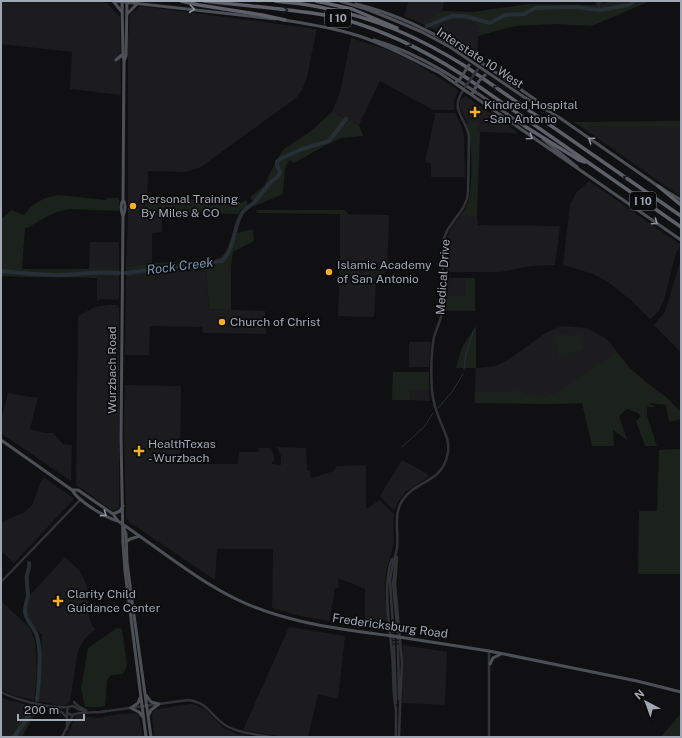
<svg xmlns="http://www.w3.org/2000/svg" width="682" height="738" font-family="'Public Sans',sans-serif">
	<rect width="100%" height="100%" fill="#101012"/>
	<path fill="#1c1c1f" d="M1 1H93L107 3 120 17 121 95 70 89 72 52 1 44Z
		M409 1H444L442 11 420 23 404 16Z
		M140 6 317 29 306 81 302 90 296 98 201 167 189 171 181 172 148 171 147 208H128V37L130 15Z
		M448 20 470 21 479 27 477 55 433 29Z
		M351 38 385 49 412 61 457 89 458 91 454 101V110H433L380 81 359 125 332 112 340 92Z
		M465 96 467 97 518 133 472 132 460 109V100Z
		M434 113H455L461 125 464 136 465 177H431V163L425 162 435 116Z
		M589 126H681V197L586 130Z
		M589 181 681 245 676 253 664 300 658 312 650 319 633 302 607 281 593 274 563 265 570 204 576 193Z
		M128 212 162 213V232L152 233V263L126 267Z
		M340 214 389 215 387 271 381 275 376 282 374 317 338 316 340 257Z
		M460 216H477L478 225 560 226 555 265 532 266 500 272H446V240L451 228Z
		M90 242H119V269H89Z
		M681 259V353L654 325 665 312Z
		M206 269 209 309 265 311 266 334 203 333 202 327 150 326 149 355H125L126 278 166 271Z
		M97 276 119 277V298L117 300 102 299 97 301Z
		M446 278H465V296H446Z
		M109 305H117L119 307V508L113 511 76 485 78 316 95 307Z
		M562 326 587 328 602 336 610 342 618 354 549 403H474L476 368 496 366 509 359 547 332Z
		M409 342H431L429 367H409Z
		M125 385 181 386 180 464H238L239 452H258L259 448H271L274 456V461H272V464L281 465V456L277 447 306 448 307 470 310 471 311 478 334 471 336 466 366 465V509L380 500 394 514 393 520 394 543 386 572 385 581V600L387 602V628L365 626V589L338 578 339 587 334 589V596L329 621 300 616 272 608 273 549H217L215 580 129 522 126 517 124 435Z
		M409 390H429L430 401 409 400Z
		M8 393 38 398 30 429 44 433H53L63 444 72 445 71 481 1 433V421Z
		M402 460 426 473 429 477 406 491 399 500 394 511 380 496Z
		M44 477 74 499 14 563 1 551V524L8 519 23 513 30 507 33 503 40 483Z
		M65 557 79 570 85 581 87 588 89 618 95 630 86 637 78 650 70 701 68 704 62 706 38 701 42 633H40L29 621 26 612 30 595Z
		M1 601 30 628 35 641 37 670 34 700 13 695 1 689Z
		M289 627 345 636 338 699 318 694 308 737H284L243 730Z
		M403 645 447 652 445 705 402 703Z
		M1 697 8 700 28 705 11 736 9 737H1Z
		M190 704 197 705 206 710 222 727 237 734 254 737H154L152 716 153 711 157 709Z
		M136 713 139 715 143 737H66L76 716 81 715 89 717 98 718 119 714Z"/>
	<path fill="#1b221b" d="M596 1H602V4L612 1H650L592 26 555 24 515 26 478 36 479 27 470 21 448 20 433 29 420 23 442 11 473 12 528 4 596 5Z
		M332 112 359 125 363 136 342 138 326 145 294 163 289 160 285 169 283 194 255 206 250 197 264 186 277 159 284 149 311 131Z
		M478 121 477 132H480L477 216H460C464 211 467 206 469 200 473 182 472 141 467 124L471 122Z
		M681 121V126H589L586 130 573 122Z
		M58 195 106 200 107 198H119V211L70 209C54 211 43 219 29 227L25 228 22 269H119V277L97 276V278C65 277 33 278 1 276V218L4 217 11 210 24 215C32 203 45 197 58 195Z
		M178 199 215 200V203H241L246 200 248 205 240 210 238 214 128 212V208H147V203H178Z
		M256 210H345L348 214 257 213Z
		M253 229 254 241 233 252 231 267V310L209 309 206 269 166 271 126 278V267L152 263 214 260C228 256 228 245 233 234Z
		M465 278H475V311H446V296H465Z
		M476 326V368H456L462 347Z
		M554 334H561L570 336 580 334 584 350 559 356Z
		M617 352 630 368 647 383 666 397 681 412V419L669 422 666 405 649 403 655 407H647V416L657 446H645L636 421 641 416 638 413 627 409 619 416 627 440 613 430 614 446H592L582 403C547 405 511 403 475 403L476 392 521 391 534 396 543 397 558 392Z
		M393 372H429V390H409V400H392Z
		M681 449V574H639L638 572 639 511H657L659 450Z
		M117 628 122 629 127 666 123 674 111 675 107 680 105 706 99 707H85L81 689 88 648Z
		M28 705 39 707 22 737H9L11 735Z
		M681 713V737H661Z"/>
	<g fill="none" stroke-linecap="round" stroke-linejoin="round">
		<path stroke="#262f36" stroke-width="1" d="M599 1V10
			M464 369 466 354 474 330
			M438 408 452 392 463 374
			M402 447 424 427 433 413"/>
		<path stroke="#262f36" stroke-width="4" d="M427 26 452 16H465L490 23 505 15 524 14 535 8 576 7 599 10 629 5 634 1
			M1 271C21 273 43 276 63 275 82 274 100 271 119 273
			M126 273 222 261C235 249 233 227 242 213 245 208 250 206 254 203 260 196 265 188 272 181 276 178 279 177 280 172L277 165V162L280 159 302 149 329 141 346 119
			M29 563C30 568 28 570 27 575 26 581 28 589 28 596 27 601 25 606 25 611 25 621 35 627 37 636 42 653 39 682 37 700
			M14 737 36 706"/>
		<path stroke="#2d2e32" stroke-width="2.5" stroke-dasharray="2.5 1" stroke-linecap="butt" d="M393 627 394 646
			M397 627 398 646"/>
		<path stroke="#313237" stroke-width="2.5" d="M397 557 395 584 402 662 400 708
			M392 559C382 583 390 628 392 654 394 673 392 691 396 710
			M396 562 393 583 397 627
			M1 582 81 499
			M393 627 390 581C391 569 395 559 397 548 399 532 393 516 402 501 416 479 443 484 448 452 450 438 442 428 438 415 435 408 433 399 432 391 431 375 431 353 434 337 437 327 442 318 443 308 445 285 441 261 444 238L448 229 463 208 467 199 468 192 469 136C465 116 449 110 464 89
			M394 646 396 703
			M398 646 399 699
			M489 651V737
			M1 692C16 700 51 709 68 707
			M74 702 78 706 86 710
			M52 707 63 713 67 718
			M67 713 72 715 80 713 100 712 188 700C209 703 210 715 225 725 238 733 255 734 271 737
			M67 729V711L68 707 73 706 78 709 86 711
			M62 737 73 715
			M396 737V708
			M399 737 400 708"/>
		<path stroke="#4d4f56" stroke-width="3" d="M113 1 122 12
			M115 1 275 19
			M122 1 123 57 124 61 123 200C127 205 125 211 123 216L121 438 123 543 125 571 146 737
			M340 1 369 10 394 20 422 32 450 47 524 97 560 118 658 186 681 200
			M356 4C427 21 484 64 543 105L546 108
			M128 13 137 4
			M284 20C310 24 335 28 359 36 387 45 414 60 440 73L681 240
			M374 40C432 57 478 94 527 128
			M116 60 123 54
			M124 61 126 56 127 1
			M543 139 577 167
			M123 216C121 211 120 205 123 200
			M1 440 72 490C78 501 106 518 118 521 158 548 195 579 238 600 286 623 340 629 392 636
			M72 490H78L113 514 118 521
			M113 514 120 511 123 506
			M123 526 126 534 127 562 132 601 151 737
			M126 542 130 539 140 536
			M399 637 489 651 637 681 681 692
			M490 664 493 658 501 654
			M146 695 151 702 159 704
			M131 708 138 703 140 698
			M131 708 139 712 142 716
			M148 716 151 710 159 704"/>
		<path stroke="#5d6068" stroke-width="3.5" d="M181 1 199 5 262 15 285 20
			M204 1C229 4 255 6 280 9 301 12 322 13 343 19 385 31 424 50 461 74L681 227
			M275 1C292 3 308 4 324 8 376 18 420 38 465 66L681 216
			M316 1 352 9 397 28
			M526 127 579 160 585 162
			M658 186 681 205"/>
		<path stroke="#313237" stroke-width="2.5" d="M465 87 478 69"/>
		<path stroke="#4d4f56" stroke-width="3" d="M456 82 460 79 469 65
			M472 94 479 81 485 75
			M392 636 399 637"/>
	</g>
	<defs><path id="oneway-chevron" d="M-2-3.5L2.5 0L-2 3.5" fill="none" stroke-width="1.6" stroke-linecap="round" stroke-linejoin="round"/></defs>
	<g stroke="#9095a0">
		<use href="#oneway-chevron" transform="translate(192 9) rotate(7)"/>
		<use href="#oneway-chevron" transform="translate(530 137) rotate(35)"/>
		<use href="#oneway-chevron" transform="translate(591 140) rotate(-145)"/>
		<use href="#oneway-chevron" transform="translate(655 222) rotate(35)"/>
		<use href="#oneway-chevron" transform="translate(104 514) rotate(34)"/>
	</g>
	<g stroke="#1b1c1f">
		<use href="#oneway-chevron" transform="translate(285 10) rotate(6)"/>
		<use href="#oneway-chevron" transform="translate(409 44) rotate(26)"/>
		<use href="#oneway-chevron" transform="translate(496 88) rotate(-145)"/>
		<use href="#oneway-chevron" transform="translate(626 178) rotate(-145)"/>
	</g>
	<g fill="#f8ae22" stroke="#0b0b0d" stroke-width="1.5">
		<path d="M473 106h4v4h4v4h-4v4h-4v-4h-4v-4h4z"/>
		<circle cx="133" cy="206" r="4"/>
		<circle cx="329" cy="272" r="4"/>
		<circle cx="222" cy="322" r="4"/>
		<path d="M137 445h4v4h4v4h-4v4h-4v-4h-4v-4h4z"/>
		<path d="M56 595h4v4h4v4h-4v4h-4v-4h-4v-4h4z"/>
	</g>
	<g text-anchor="middle" dominant-baseline="central" stroke-width="3.5" stroke-linejoin="round" paint-order="stroke">
		<g fill="#0b0b0d" stroke="#747881" stroke-width="1">
			<rect x="325" y="9" width="26" height="18" rx="3"/>
			<rect x="630" y="192" width="26" height="18" rx="3"/>
		</g>
		<g font-size="11" font-weight="bold" fill="#a1a7b3">
			<text x="338" y="18">I 10</text>
			<text x="643" y="201">I 10</text>
		</g>
		<g font-size="12" fill="#a1a7b3" stroke="#0b0b0d">
			<text transform="translate(480 58) rotate(33)">Interstate 10 West</text>
			<text transform="translate(443 277) rotate(-86)">Medical Drive</text>
			<text transform="translate(112 370) rotate(-90)">Wurzbach Road</text>
			<text transform="translate(390 626) rotate(8)">Fredericksburg Road</text>
		</g>
		<g font-size="12" fill="#a1a7b3" stroke="#0b0b0d" text-anchor="start">
			<text x="484" y="105">Kindred Hospital<tspan x="484" dy="14">- San Antonio</tspan></text>
			<text x="141" y="199">Personal Training<tspan x="141" dy="14">By Miles &amp; CO</tspan></text>
			<text x="337" y="265">Islamic Academy<tspan x="337" dy="14">of San Antonio</tspan></text>
			<text x="230" y="322">Church of Christ</text>
			<text x="148" y="444">HealthTexas<tspan x="148" dy="14">- Wurzbach</tspan></text>
			<text x="67" y="594">Clarity Child<tspan x="67" dy="14">Guidance Center</tspan></text>
		</g>
		<g font-size="13" font-style="italic" fill="#7695b0" stroke="#0b0b0d">
			<text transform="translate(180 266) rotate(-7)">Rock Creek</text>
		</g>
	</g>
	<rect width="682" height="738" fill="none" stroke="#a1a7b3" stroke-width="4"/>
	<g transform="translate(646 702) rotate(319)" stroke="#0b0b0d" stroke-width="3" paint-order="stroke">
	<path d="M0-3L7 15L0 10L-7 15Z" fill="#a1a7b3"/>
	<text y="-6" font-size="11" font-weight="bold" text-anchor="middle" fill="#a1a7b3">N</text>
	</g>
	<path d="M18 714v6h66v-6" fill="none" stroke="#a1a7b3" stroke-width="2"/>
	<text x="24" y="714" font-size="12" fill="#a1a7b3" stroke="#0b0b0d" stroke-width="3" paint-order="stroke">200 m</text>
</svg>
